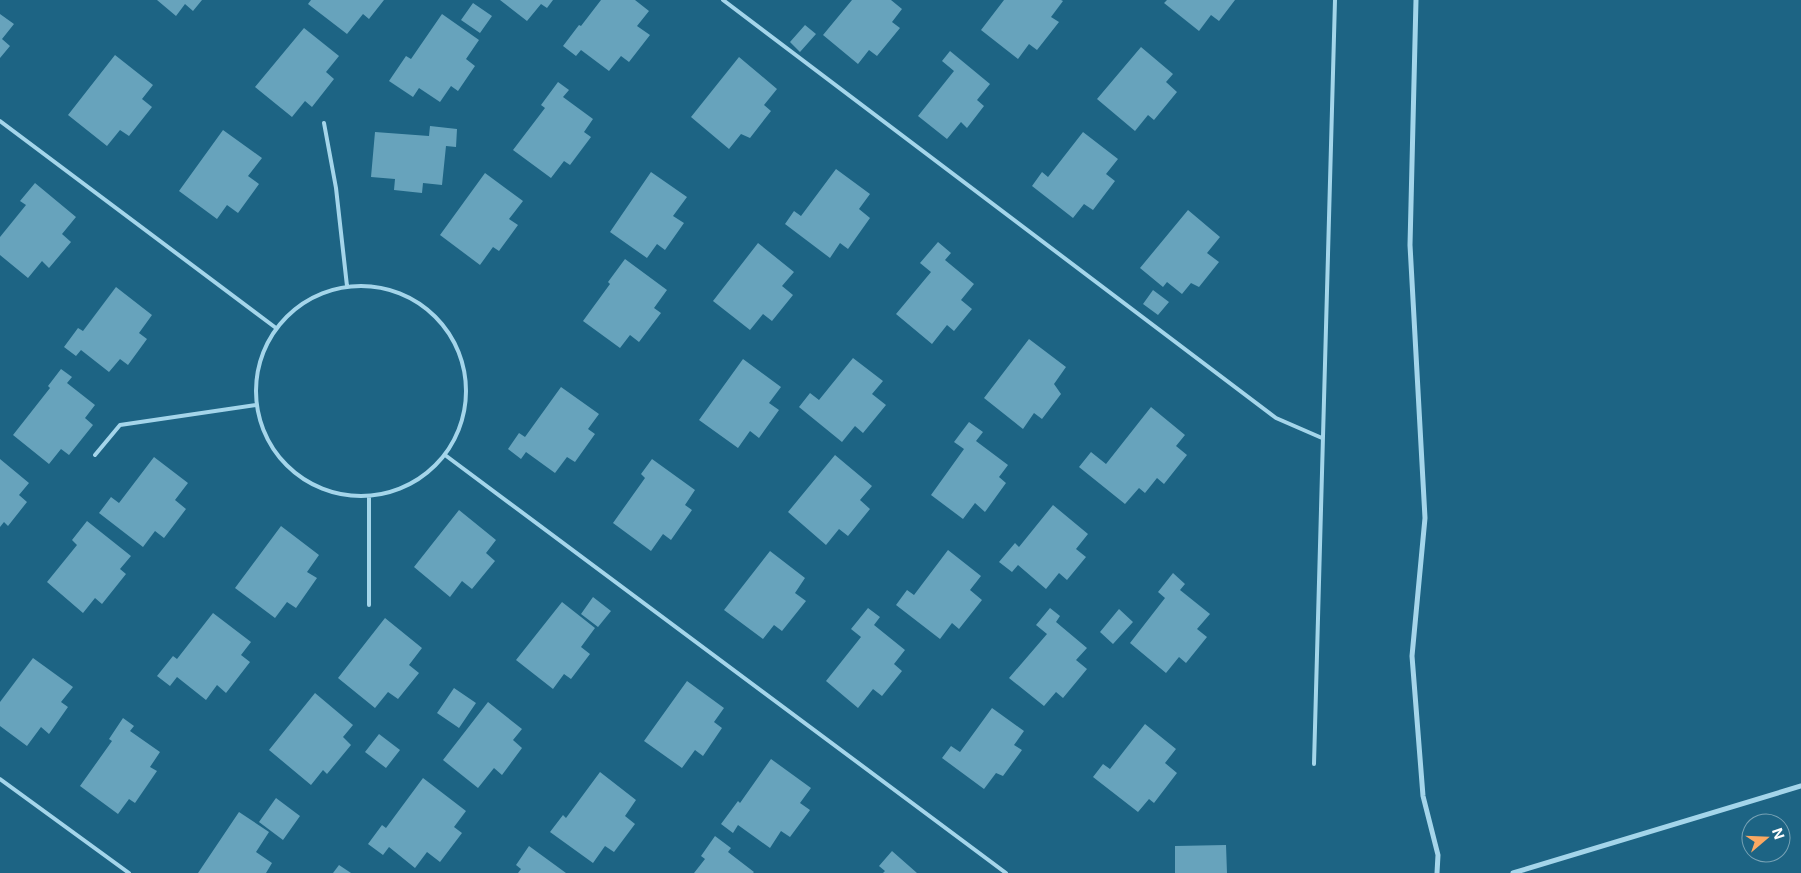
<svg xmlns="http://www.w3.org/2000/svg" width="1801" height="873" font-family="Inter,sans-serif">
	<rect width="100%" height="100%" fill="#1d6484"/>
	<path fill="#67a3bc" d="M157 0H202L193 11 185 4 176 16Z
		M311 0H384L369 19 363 14 347 34 308 4Z
		M500 0H553L547 8 541 4 527 21Z
		M601 0H635L649 11 637 26 650 35 629 62 621 56 609 71 581 50 576 56 563 46 579 25 581 26Z
		M852 0H891L902 9 892 22 900 28 877 56 869 50 858 64 823 35Z
		M1004 0H1061L1063 1 1051 17 1059 22 1037 50 1029 44 1018 59 981 30Z
		M1167 0H1235L1219 21 1211 15 1199 31 1164 3Z
		M473 3 492 16 480 33 461 20Z
		M0 14 14 24 2 39 10 46 0 58Z
		M442 14 479 40 466 59 475 66 458 91 451 86 440 102 419 88 413 97 389 81 406 56 411 59Z
		M805 25 816 34 800 52 790 42Z
		M304 28 339 56 326 72 334 79 312 107 305 101 292 117 255 87Z
		M1141 47 1173 74 1166 82 1177 92 1154 120 1148 115 1135 131 1097 99Z
		M950 51 990 84 977 100 984 106 967 128 961 122 947 139 918 116 954 71 942 61Z
		M115 55 153 85 142 99 152 107 129 136 120 130 107 146 68 115Z
		M739 57 777 89 764 105 771 111 750 138 741 134 729 149 691 117Z
		M558 82 569 90 563 97 593 119 584 132 591 137 570 165 564 161 551 178 513 150 545 108 541 105Z
		M430 126 457 129 456 147 446 146 442 185 423 183 422 193 394 190 395 179 371 177 375 132 429 136Z
		M223 130 262 158 248 176 259 184 238 213 227 205 217 219 179 191Z
		M1083 132 1118 159 1106 174 1115 181 1093 210 1084 204 1073 218 1032 186 1042 172 1048 177Z
		M836 169 870 194 859 209 870 218 848 249 840 243 830 258 785 224 794 211 801 216Z
		M651 172 687 197 673 216 684 223 665 250 657 244 647 258 610 232Z
		M485 173 523 201 509 219 518 225 499 251 493 247 480 265 440 235Z
		M35 183 76 217 62 234 71 242 49 268 42 261 28 278 0 255V237L26 205 20 201Z
		M1188 210 1220 237 1207 253 1219 262 1199 287 1191 283 1182 294 1167 282 1163 287 1140 268Z
		M938 242 951 253 945 260 974 284 961 300 972 309 954 331 947 325 932 344 896 314 931 272 920 263Z
		M758 243 794 272 782 286 793 295 772 321 763 314 750 330 713 301Z
		M625 259 667 290 654 308 661 313 639 342 630 335 620 348 583 321 610 284 608 282Z
		M116 287 152 315 139 333 147 339 128 365 120 359 109 372 81 350 76 356 64 347 78 328 83 331Z
		M1153 290 1169 302 1158 315 1143 304Z
		M1029 339 1066 367 1054 384 1061 394 1042 419 1034 413 1023 429 984 398Z
		M853 358 883 381 872 394 886 405 863 433 855 426 842 442 799 407 810 393 819 400Z
		M743 359 781 387 769 403 779 410 759 438 750 431 738 448 699 420Z
		M61 369 72 377 67 383 95 405 85 418 93 425 69 455 61 449 49 464 13 435 50 388 48 386Z
		M561 387 599 414 588 429 595 434 575 462 567 457 555 473 526 452 521 459 508 449 519 433 525 437Z
		M1151 407 1185 435 1176 446 1187 455 1164 484 1157 478 1145 493 1139 488 1125 504 1079 467 1091 452 1106 464Z
		M969 422 983 432 976 441 1008 465 999 477 1006 483 985 512 975 503 963 519 931 495 964 449 954 442Z
		M835 455 872 486 860 500 870 509 848 536 839 529 826 545 788 512Z
		M154 457 188 483 175 500 186 509 164 538 155 531 143 547 99 513 111 497 119 503Z
		M0 459 29 483 19 495 27 502 8 526 4 522 0 527Z
		M652 459 695 490 685 505 692 510 671 540 663 534 651 551 613 523 645 478 641 474Z
		M1053 505 1088 534 1076 549 1086 557 1067 580 1059 573 1046 589 1018 565 1012 572 999 562 1015 543 1019 547Z
		M459 510 496 540 486 553 495 561 472 589 462 581 450 597 414 567Z
		M87 521 131 556 120 569 126 574 102 604 95 598 83 613 47 582 77 545 72 540Z
		M281 526 319 555 307 572 317 578 296 608 287 602 275 618 235 588Z
		M948 550 981 576 970 590 982 600 959 629 952 623 940 639 896 605 907 590 914 595Z
		M770 551 805 578 795 593 806 601 782 631 774 625 763 639 724 610Z
		M1173 573 1185 584 1180 590 1210 614 1197 629 1207 637 1186 663 1179 657 1166 673 1130 643 1165 598 1158 592Z
		M593 597 611 611 598 627 581 614Z
		M562 602 595 628 581 647 590 654 571 679 564 674 553 689 516 660Z
		M868 608 880 617 874 625 905 650 894 664 902 671 882 696 873 689 858 708 826 681 861 637 851 629Z
		M1050 608 1060 616 1056 622 1087 648 1076 660 1087 669 1063 698 1056 692 1044 706 1009 678 1047 634 1036 625Z
		M1119 609 1133 622 1113 644 1100 632Z
		M213 613 251 642 241 655 250 662 226 693 217 685 206 700 177 677 170 686 157 676 173 656 177 659Z
		M385 618 422 648 409 665 419 673 398 699 388 692 375 708 338 678Z
		M33 658 73 687 61 702 68 707 49 734 41 727 27 746 0 726V702Z
		M687 681 724 708 714 722 722 728 703 756 695 750 682 768 644 741Z
		M454 688 476 703 459 728 437 713Z
		M315 693 353 725 343 737 351 745 327 774 323 770 311 785 269 750Z
		M488 702 522 729 513 740 522 748 502 775 494 768 478 788 443 760Z
		M992 708 1024 731 1014 745 1022 750 1003 776 996 773 984 789 942 758 951 746 960 752Z
		M123 718 134 726 130 731 160 752 150 767 157 771 135 803 129 799 118 814 80 786 112 741 109 739Z
		M1145 724 1176 749 1165 763 1177 773 1154 803 1149 799 1138 812 1093 777 1103 764 1110 769Z
		M379 734 400 750 386 768 365 752Z
		M771 759 811 788 800 803 810 810 790 837 781 831 770 848 738 825 733 833 721 824 738 801 740 803Z
		M600 772 636 800 625 816 635 824 614 852 605 846 593 863 550 832 563 815 566 818Z
		M423 778 466 811 454 827 462 833 440 862 427 852 415 868 389 847 383 855 368 844 382 825 386 828Z
		M276 798 300 816 283 840 259 822Z
		M239 812 269 832 256 852 272 863 266 873H198Z
		M715 836 731 848 728 852 754 872 753 873H694L705 859 701 856Z
		M1226 845 1227 873H1175V846Z
		M529 846 566 873H518L521 869 516 865Z
		M892 851 917 873H883L885 871 879 866Z
		M339 865 351 873H333Z"/>
	<g fill="none" stroke-linecap="round" stroke-linejoin="round">
		<path stroke="#a4d5ea" stroke-width="4" d="M723 0 1276 418 1322 438
			M0 121 276 328
			M324 123 336 188 347 286
			M256 391a105 105 0 1 1 210 0a105 105 0 1 1-210 0Z
			M95 455 120 425 256 405
			M445 455 1006 873
			M369 605V496
			M1314 764 1335 0
			M0 779 129 873"/>
		<path stroke="#a4d5ea" stroke-width="5" d="M1416 0 1410 245 1425 518 1412 656 1423 796 1438 855 1437 873
			M1513 873 1801 786"/>
	</g>
	<g transform="translate(1766 838) rotate(71)"><circle r="24" fill="#1d6484" stroke="#77a2b5"/>
	<path d="M0-4L9 19L0 12L-9 19Z" fill="#faa862"/>
	<text y="-8" font-size="14" font-weight="bold" text-anchor="middle" fill="#ffffff">N</text>
	</g>
</svg>
